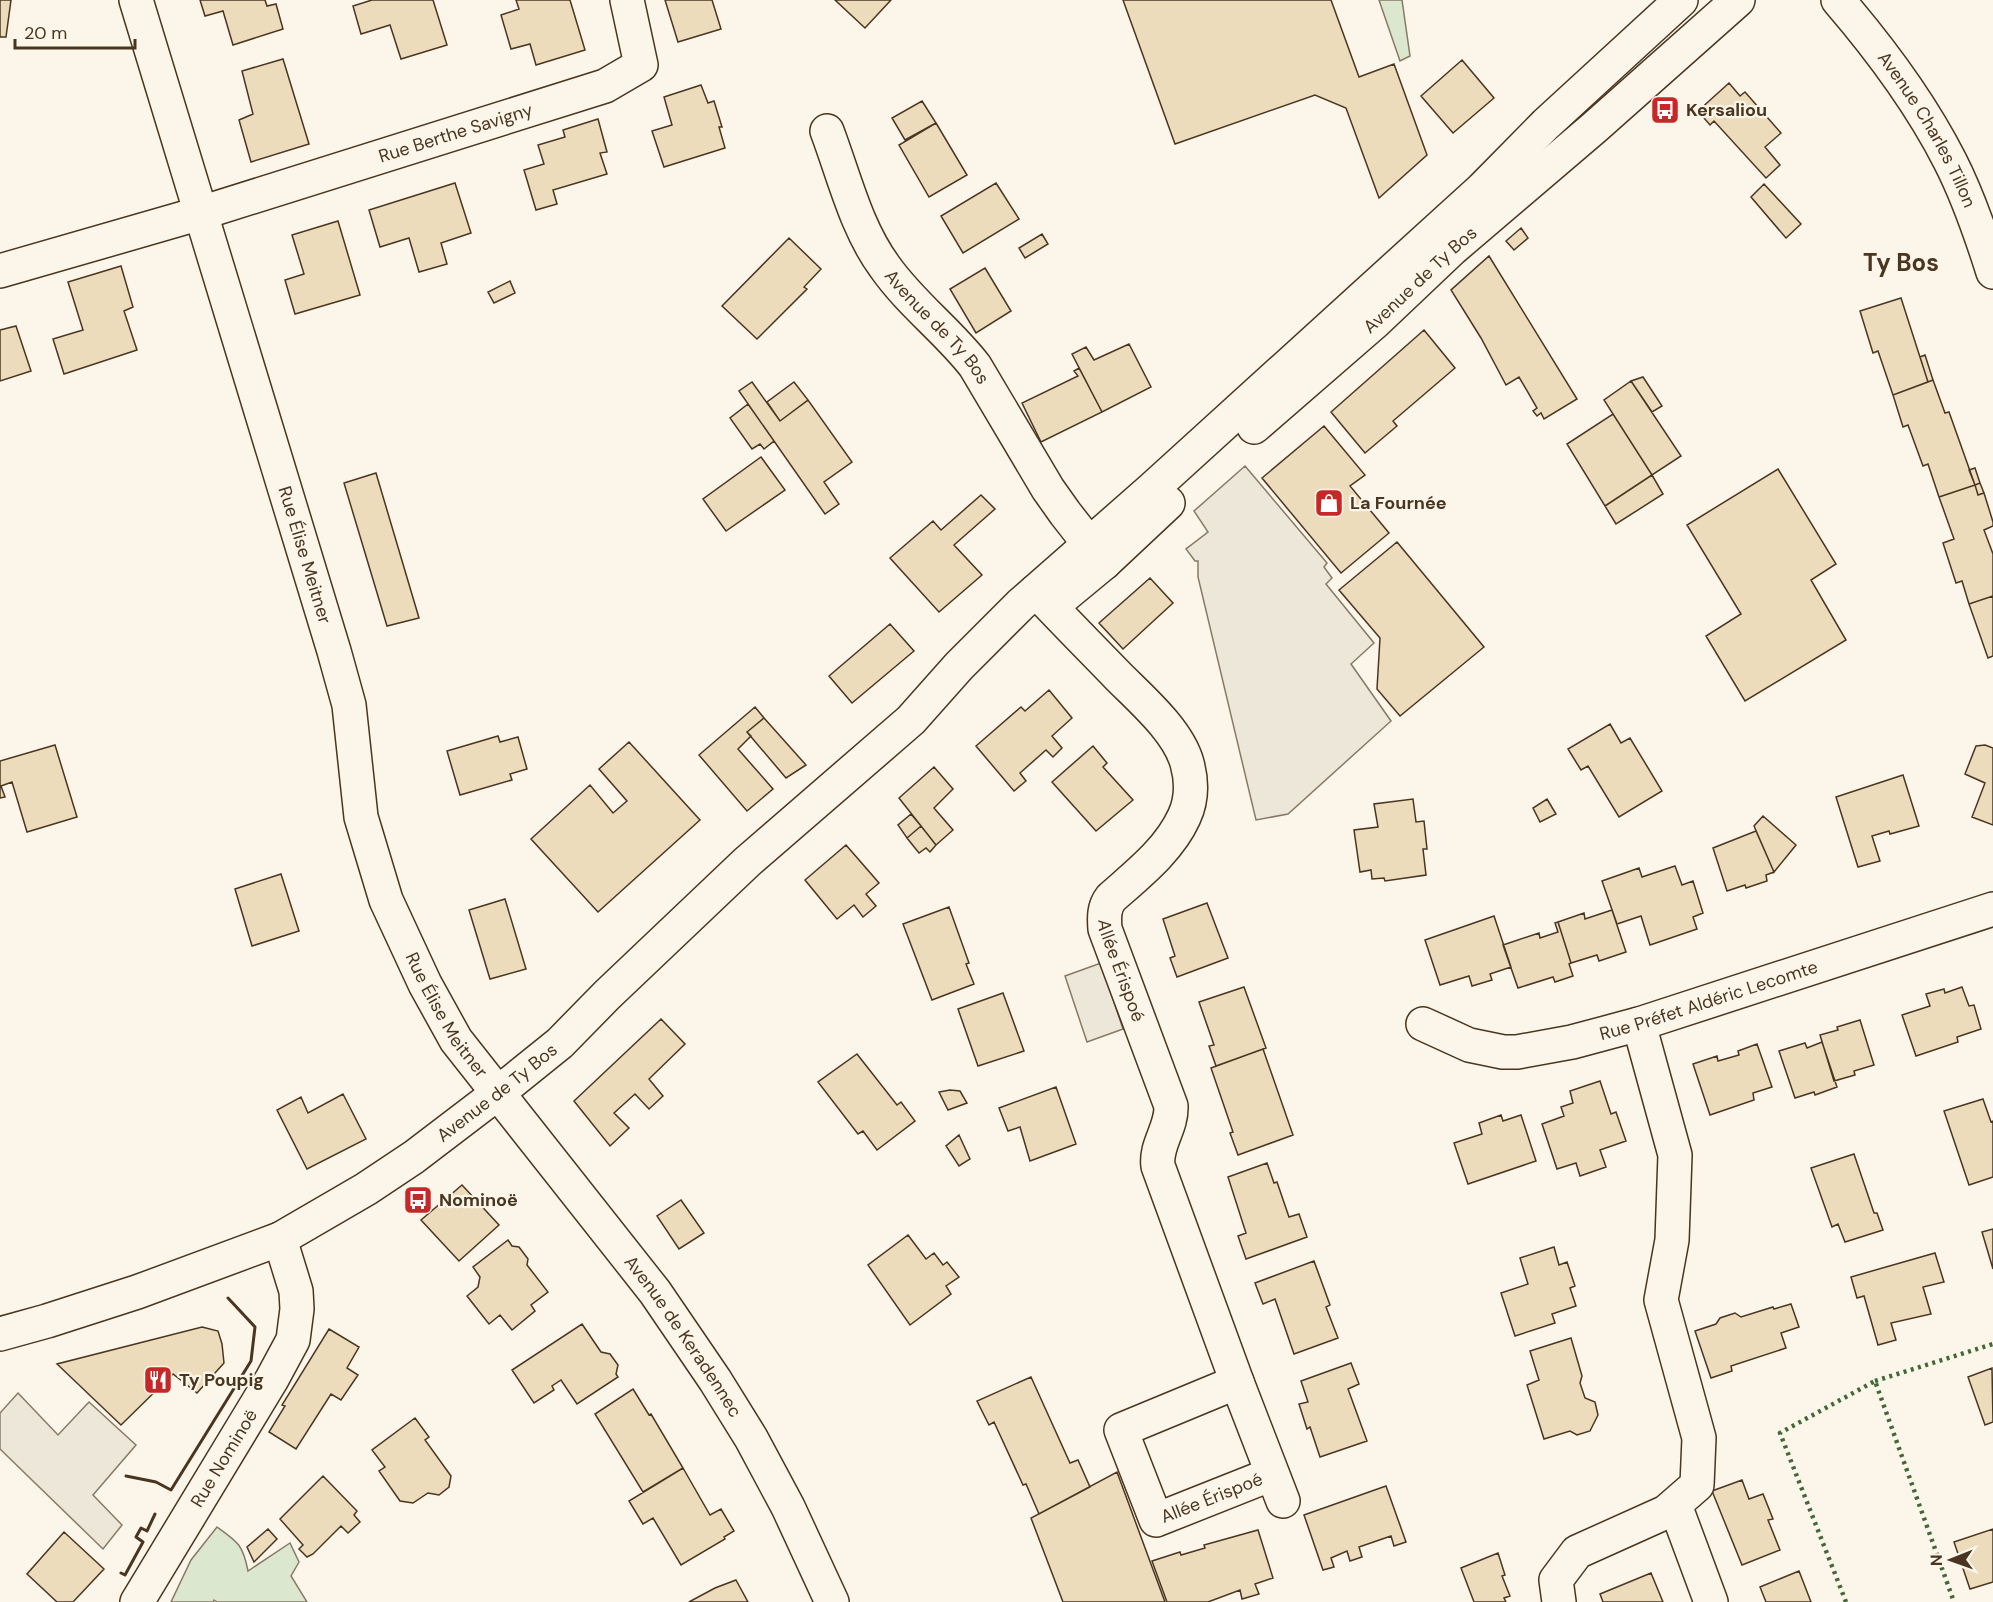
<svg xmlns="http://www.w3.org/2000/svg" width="1993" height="1602" font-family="'DM Sans',sans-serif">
	<rect width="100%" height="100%" fill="#fbf6e9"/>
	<path fill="#dce7d0" stroke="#887966" stroke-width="1.5" d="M1379 0H1402L1410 56 1400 61Z
		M217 1527C238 1542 243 1545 248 1571L290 1543 299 1562 291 1576 307 1602H217L214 1600 213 1602H171L191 1560Z"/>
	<path fill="#ede7d9" stroke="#887966" stroke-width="1.5" d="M1245 466 1327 563 1324 567 1332 578 1326 584 1374 643 1351 664 1391 721 1288 814 1256 820 1198 577V561H1195L1186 549 1208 532 1194 511Z
		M1101 963 1123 1029 1087 1042 1065 976Z
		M18 1393 58 1435 89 1402 136 1445 93 1495 122 1525 103 1549 0 1449V1413Z"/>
	<path fill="#ecdcbc" stroke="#4a3520" stroke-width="1.5" d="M0 0H11L6 37H0Z
		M200 0H265L267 6 276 4 283 29 233 45 223 11 205 16Z
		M372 0H433L447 45 401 59 390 25 361 34 353 6Z
		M516 0H570L585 50 536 65 530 44 511 49 501 15 519 9Z
		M665 0H712L721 29 678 42Z
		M835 0H891L865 28Z
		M1123 0H1331L1359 77 1394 64 1427 155 1379 198 1346 108 1315 95 1175 144Z
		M283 59 309 144 251 162 239 120 253 114 242 71Z
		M1462 60 1494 98 1453 133 1421 96Z
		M1729 83 1740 96 1745 92 1781 133 1765 147 1780 165 1766 178 1714 121 1710 125 1698 111Z
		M701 85 708 103 714 101 722 127H719L725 148 664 167 652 131 672 125 664 97Z
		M922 101 936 123 905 140 892 118Z
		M598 119 607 152 600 153 607 174 553 190 557 204 536 210 524 170 544 164 538 145 565 137 563 130Z
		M936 123 967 175 929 197 899 145Z
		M455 183 471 233 441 243 447 264 419 272 409 238 380 247 369 210Z
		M996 183 1019 219 963 253 941 216Z
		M1764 184 1801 224 1786 238 1751 197Z
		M338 221 360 295 295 314 285 280 304 274 292 235Z
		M1521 228 1528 238 1514 250 1506 241Z
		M1042 234 1048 244 1025 258 1019 248Z
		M789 238 821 269 804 287 807 289 757 339 722 306Z
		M1489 256 1577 399 1544 419 1541 413 1537 416 1533 411 1537 408 1519 377 1506 385 1481 338 1451 290Z
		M121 266 133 307 124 311 137 350 64 374 53 339 83 330 68 282Z
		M985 268 1011 311 976 333 950 289Z
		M510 281 515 293 494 303 488 292Z
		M1901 298 1928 382 1893 395 1878 351 1873 353 1860 311Z
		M16 326 31 371 0 381V330Z
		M1424 330 1455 368 1393 421 1397 426 1365 453 1331 412Z
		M1129 344 1151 387 1102 412 1072 354 1086 347 1094 360Z
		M1925 355 1933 380 1928 382 1920 357Z
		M1079 368 1102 412 1041 442 1022 403 1078 376 1074 371Z
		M1643 377 1662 406 1652 412 1631 381Z
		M1933 380 1945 413 1949 412 1975 485 1939 497 1928 464 1923 466 1908 425 1903 427 1893 395Z
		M1631 381 1681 456 1652 475 1604 400Z
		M752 382 780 421 808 400 852 462 824 482 839 504 825 514 739 391Z
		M794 382 808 400 780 421 767 402Z
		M748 404 774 441 764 449 760 444 752 449 730 418Z
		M1613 414 1652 475 1605 506 1567 444Z
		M1324 426 1365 475 1350 486 1389 533 1341 573 1262 478Z
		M761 457 785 490 726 531 703 499Z
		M1975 468 1980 483 1975 485 1969 470Z
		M1778 469 1836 564 1811 580 1846 640 1745 701 1706 636 1741 614 1687 525Z
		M376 473 419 618 387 626 344 483Z
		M1652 475 1663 494 1616 524 1605 506Z
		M1980 483 1984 493 1978 495 1975 485Z
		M1975 485 1978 495 1984 493 1993 522V526L1984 530 1993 554V596L1969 604 1962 581 1956 583 1943 543 1954 539 1939 497Z
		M981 495 995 509 954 545 982 575 939 612 890 558 933 521 941 530Z
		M1397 542 1484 647 1400 716 1377 689 1380 638 1339 590Z
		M1150 578 1173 603 1123 649 1099 623Z
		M1993 596V656L1988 658 1969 604Z
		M890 624 914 651 852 703 829 676Z
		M1049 690 1072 718 1052 736 1062 748 1053 757 1046 750 1020 773 1026 781 1014 791 976 746 1021 707 1025 711Z
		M755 707 764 718 747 732 751 736 738 749 773 789 747 811 699 755Z
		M764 718 806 765 786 778 747 732Z
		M1610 724 1621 743 1630 738 1662 791 1619 817 1588 766 1581 770 1568 749Z
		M498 736 500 742 518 737 527 769 510 774 512 780 460 795 447 751Z
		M629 742 700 820 598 912 531 839 590 785 613 813 627 801 599 769Z
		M55 745 77 817 27 832 12 782 1 786 5 797 0 798V761Z
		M1985 745 1993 748V825L1972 817 1985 783 1965 774 1976 746Z
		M1093 746 1107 763 1103 767 1133 800 1096 831 1052 782Z
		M934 767 953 789 934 808 953 830 936 845 899 798Z
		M1903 775 1919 826 1890 834 1889 831 1872 836 1880 861 1858 867 1836 797Z
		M1413 799 1416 822 1424 821 1427 849H1423L1426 875 1385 881 1384 878 1372 879 1371 870 1360 872 1354 830 1378 827 1374 804Z
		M1547 799 1556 814 1540 822 1533 808Z
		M911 814 921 826 907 838 898 825Z
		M1763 816 1796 845 1774 872 1754 826Z
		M921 826 936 845 930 852 926 848 919 853 907 838Z
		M1756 831 1774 872 1766 875 1767 881 1746 888 1745 885 1727 891 1713 848Z
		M846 845 879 883 866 894 876 906 863 917 854 905 837 919 805 880Z
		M1675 866 1682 885 1693 881 1703 913 1693 917 1697 929 1650 945 1641 916 1617 924 1602 881 1639 868 1642 877Z
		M281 874 299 931 252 946 235 889Z
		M505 899 526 969 490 979 469 910Z
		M1207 903 1228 958 1177 977 1170 958 1175 956 1163 919Z
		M949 907 969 963 966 964 974 984 932 1000 903 924Z
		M1612 910 1626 952 1599 961 1597 955 1571 963 1558 922 1584 913 1585 919Z
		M1494 916 1511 967 1490 974 1492 980 1472 986 1469 976 1440 985 1425 940Z
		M1558 922 1571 963 1569 964 1573 976 1555 982 1553 977 1518 988 1503 945 1539 933 1540 938 1558 932 1555 923Z
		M1244 987 1266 1048 1216 1066 1209 1046 1214 1045 1199 1002Z
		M1962 987 1969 1006 1974 1005 1981 1029 1957 1037 1958 1042 1916 1056 1902 1015 1930 1006 1926 994 1944 989 1945 993Z
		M1003 993 1024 1051 978 1066 958 1009Z
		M661 1019 685 1044 649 1079 663 1096 649 1109 635 1094 614 1113 629 1128 610 1146 574 1101Z
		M1860 1020 1874 1065 1854 1071 1855 1075 1834 1081 1820 1035 1838 1030 1837 1027Z
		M1822 1042 1837 1087 1815 1095 1814 1092 1795 1098 1779 1051 1805 1043 1807 1048Z
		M1757 1044 1772 1087 1753 1093 1754 1100 1710 1115 1693 1064 1717 1056 1718 1061 1739 1055 1738 1051Z
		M1263 1049 1293 1135 1238 1155 1230 1133 1233 1132 1211 1068Z
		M857 1054 897 1105 901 1102 915 1121 877 1150 863 1131 858 1134 818 1082Z
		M1600 1081 1611 1114 1616 1112 1626 1141 1600 1150 1606 1167 1580 1176 1576 1163 1557 1169 1542 1124 1564 1116 1561 1107 1573 1103 1570 1091Z
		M1056 1087 1076 1144 1030 1161 1020 1127 1008 1131 999 1108Z
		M950 1090 960 1091 967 1103 948 1110 939 1092Z
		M343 1094 366 1139 307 1169 277 1110 301 1097 308 1113Z
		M1983 1099 1991 1122 1993 1121V1177L1969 1185 1944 1111Z
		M1501 1115 1503 1121 1521 1115 1536 1161 1468 1184 1454 1143 1482 1134 1479 1123Z
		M959 1135 970 1159 959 1166 946 1146Z
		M1854 1154 1874 1213H1877L1883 1230 1845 1242 1838 1224 1832 1227 1811 1168Z
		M1267 1163 1274 1183 1277 1182 1289 1217 1299 1214 1307 1237 1246 1259 1238 1236 1246 1233 1228 1177Z
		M462 1185 499 1225 459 1261 421 1220Z
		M681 1200 704 1233 679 1249 657 1216Z
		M1993 1229V1269L1982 1232Z
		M908 1235 926 1259 934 1253 943 1265 947 1262 959 1277 946 1286 951 1294 910 1325 868 1265Z
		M508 1240 512 1246 519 1247 528 1259 527 1265 548 1292 531 1305 535 1311 512 1330 500 1315 489 1324 467 1296 478 1287 480 1277 473 1267Z
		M1554 1247 1559 1265 1567 1262 1575 1286 1570 1288 1576 1306 1552 1314 1555 1323 1515 1336 1501 1293 1528 1284 1520 1258Z
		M1935 1253 1944 1282 1923 1287 1931 1314 1891 1323 1896 1340 1878 1345 1864 1296 1857 1298 1851 1277Z
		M1314 1261 1330 1305 1326 1307 1338 1338 1294 1354 1275 1299 1263 1304 1255 1283Z
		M1791 1304 1799 1327 1781 1333 1786 1348 1731 1366 1732 1371 1711 1378 1695 1331 1716 1324 1720 1318 1735 1313 1741 1317 1773 1307 1774 1309Z
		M582 1324 601 1352 610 1354 618 1365 616 1374 618 1377 577 1404 561 1380 552 1386 554 1390 534 1403 512 1370Z
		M202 1327 218 1331 222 1344 224 1363 197 1393 173 1374 121 1425 57 1364Z
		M329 1329 359 1347 347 1368 358 1375 341 1400 331 1394 296 1449 269 1432 285 1406 282 1405Z
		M1571 1338 1582 1376 1580 1383 1585 1398 1595 1402 1598 1415 1590 1431 1577 1435 1570 1431 1544 1439 1527 1385 1539 1380 1530 1351Z
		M1351 1363 1359 1384 1348 1389 1367 1441 1320 1457 1310 1427 1307 1429 1299 1404 1308 1402 1301 1381Z
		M1992 1368 1993 1422 1985 1425 1968 1377Z
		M1031 1377 1070 1463 1078 1460 1090 1487 1039 1514 1026 1484 1023 1485 994 1422 989 1425 977 1401Z
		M633 1389 649 1415 651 1414 683 1468 643 1492 595 1414Z
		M415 1418 429 1437 425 1440 451 1476 449 1487 439 1495 428 1493 413 1503 400 1501 379 1471 385 1467 372 1450Z
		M683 1468 710 1515 721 1509 734 1531 724 1537 725 1539 681 1565 653 1518 643 1524 629 1501Z
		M1117 1472 1165 1602H1063L1031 1518Z
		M323 1476 357 1511 354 1515 360 1522 348 1533 341 1526 313 1554 307 1557 299 1549 303 1545 280 1519Z
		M1742 1480 1749 1499 1763 1494 1773 1519 1768 1520 1780 1550 1742 1565 1712 1491Z
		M1386 1486 1406 1542 1394 1546 1391 1536 1359 1547 1362 1557 1350 1561 1347 1551 1331 1558 1334 1567 1323 1570 1304 1515Z
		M268 1529 277 1539 254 1562 247 1547Z
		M1993 1529V1582L1970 1589 1954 1542Z
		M1258 1530 1273 1578 1255 1584 1259 1594 1242 1599 1240 1590 1208 1602H1167L1152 1561 1180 1552 1181 1555 1205 1548 1204 1545Z
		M64 1532 104 1569 73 1602H57L27 1574Z
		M1498 1553 1505 1575 1502 1576 1510 1596 1504 1598 1506 1602H1474L1461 1568Z
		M1799 1571 1811 1602H1766L1760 1587Z
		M1651 1573 1663 1602H1603L1600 1594Z
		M736 1580 748 1602H689L715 1588Z"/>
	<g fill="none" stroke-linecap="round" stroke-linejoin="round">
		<g stroke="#4a3520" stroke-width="36">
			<g id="minor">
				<path id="s1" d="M136 0 334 651 349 705 361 817 386 900 425 984 456 1040 655 1292 715 1380 751 1438 788 1507 832 1602"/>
				<path id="s2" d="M1838 0C1881 50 1920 102 1950 161 1968 196 1981 234 1993 272"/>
				<path id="s3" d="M827 131C844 176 856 228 885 267 911 304 948 331 975 366L1048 489 1065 513 1104 563"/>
				<path id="s4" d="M0 271 201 213 605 86 641 65 627 0"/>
				<path id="s5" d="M1036 591C1063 620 1091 648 1119 677 1142 700 1178 731 1187 763 1192 781 1192 800 1184 817 1169 850 1138 874 1111 898 1104 907 1104 917 1105 929L1171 1106C1172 1128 1155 1145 1158 1166L1237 1382 1283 1501"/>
				<path id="s6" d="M1423 1024 1469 1045 1503 1052H1517L1572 1042 1639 1024 1993 909"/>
				<path id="s7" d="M1237 1382 1121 1430 1156 1520 1272 1474"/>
				<path d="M1675 1505 1711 1602"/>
				<path id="s8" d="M137 1602 272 1379 293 1340 297 1309 296 1291 280 1239"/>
				<path d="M1559 1602 1556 1580 1577 1552 1666 1512 1697 1485 1699 1438 1661 1300 1672 1240 1675 1155 1639 1024"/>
			</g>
		</g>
		<g stroke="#4a3520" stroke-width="36">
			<g id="primary">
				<path id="s9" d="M1254 427 1375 322 1452 249 1595 127 1738 0"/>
				<path d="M1052 606 1104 563 1168 503"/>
				<path id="s10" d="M0 1334 47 1321 137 1292 280 1239 366 1189 414 1157 498 1093 560 1043 607 995 747 862 911 720 959 666 1021 604 1152 489 1482 189 1546 124 1681 0"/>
			</g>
		</g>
		<use href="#minor" stroke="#fbf6e9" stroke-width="33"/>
		<use href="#primary" stroke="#fbf6e9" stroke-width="33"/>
		<path stroke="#436837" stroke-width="4.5" stroke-dasharray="3 4.5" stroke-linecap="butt" d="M1875 1381 1993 1344
			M1846 1602 1780 1433 1875 1381 1954 1602"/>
		<path stroke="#4a3520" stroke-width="3" d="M126 1476 156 1482 171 1490 251 1361 255 1327 228 1298
			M121 1573 125 1575 143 1542 136 1537 141 1528 147 1531 155 1514"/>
	</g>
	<defs>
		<g id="bus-square" transform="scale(1.5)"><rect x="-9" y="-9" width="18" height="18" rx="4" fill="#c62828" stroke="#fbf6e9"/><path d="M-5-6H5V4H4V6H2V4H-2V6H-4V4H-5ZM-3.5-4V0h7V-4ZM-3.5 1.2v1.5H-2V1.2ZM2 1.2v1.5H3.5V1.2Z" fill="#fff"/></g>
		<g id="shop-square" transform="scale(1.5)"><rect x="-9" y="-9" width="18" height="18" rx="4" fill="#c62828" stroke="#fbf6e9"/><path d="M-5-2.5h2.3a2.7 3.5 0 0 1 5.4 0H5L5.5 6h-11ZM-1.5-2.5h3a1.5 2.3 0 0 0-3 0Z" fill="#fff"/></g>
		<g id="restaurant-square" transform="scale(1.5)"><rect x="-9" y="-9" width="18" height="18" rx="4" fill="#c62828" stroke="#fbf6e9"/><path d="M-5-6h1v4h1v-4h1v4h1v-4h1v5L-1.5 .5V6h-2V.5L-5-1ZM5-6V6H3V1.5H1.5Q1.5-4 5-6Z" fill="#fff"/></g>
	</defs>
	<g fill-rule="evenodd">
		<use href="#bus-square" x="1665" y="110"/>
		<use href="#shop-square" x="1329" y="503"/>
		<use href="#bus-square" x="418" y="1200"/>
		<use href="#restaurant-square" x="158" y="1380"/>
	</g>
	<g text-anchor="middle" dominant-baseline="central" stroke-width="4.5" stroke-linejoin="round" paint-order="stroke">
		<g font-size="18" font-weight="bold" fill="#4a3520" stroke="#fbf6e9" text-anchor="start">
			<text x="1686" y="110">Kersaliou</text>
			<text x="1350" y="503">La Fournée</text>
			<text x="439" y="1200">Nominoë</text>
			<text x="179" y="1380">Ty Poupig</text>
		</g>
		<g font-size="18" fill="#4a3520" stroke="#fbf6e9">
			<text stroke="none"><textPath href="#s2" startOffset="158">Avenue Charles Tillon</textPath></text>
			<text stroke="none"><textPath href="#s4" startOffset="476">Rue Berthe Savigny</textPath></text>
			<text stroke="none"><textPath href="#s9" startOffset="222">Avenue de Ty Bos</textPath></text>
			<text stroke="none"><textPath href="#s3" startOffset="228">Avenue de Ty Bos</textPath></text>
			<text stroke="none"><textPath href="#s1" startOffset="580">Rue Élise Meitner</textPath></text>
			<text stroke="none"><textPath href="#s5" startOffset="472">Allée Érispoé</textPath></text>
			<text stroke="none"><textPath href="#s6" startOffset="298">Rue Préfet Aldéric Lecomte</textPath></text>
			<text stroke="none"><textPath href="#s1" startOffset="1066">Rue Élise Meitner</textPath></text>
			<text stroke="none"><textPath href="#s10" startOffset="558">Avenue de Ty Bos</textPath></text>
			<text stroke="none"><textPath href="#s1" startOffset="1466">Avenue de Keradennec</textPath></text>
			<text stroke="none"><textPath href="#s8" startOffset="168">Rue Nominoë</textPath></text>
			<text stroke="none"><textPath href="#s7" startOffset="282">Allée Érispoé</textPath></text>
		</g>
		<g font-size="24" font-weight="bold" fill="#4a3520" stroke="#fbf6e9">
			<text x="1901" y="262">Ty Bos</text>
		</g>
	</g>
	<g transform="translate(1951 1560) rotate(269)" stroke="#fbf6e9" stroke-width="4.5" paint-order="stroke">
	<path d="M0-4.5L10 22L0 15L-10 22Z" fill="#4a3520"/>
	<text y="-9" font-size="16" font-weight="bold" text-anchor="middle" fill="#4a3520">N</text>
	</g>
	<path d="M15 39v9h120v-9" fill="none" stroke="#4a3520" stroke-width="3"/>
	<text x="24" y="39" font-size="18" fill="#4a3520" stroke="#fbf6e9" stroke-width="4.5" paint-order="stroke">20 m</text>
</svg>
